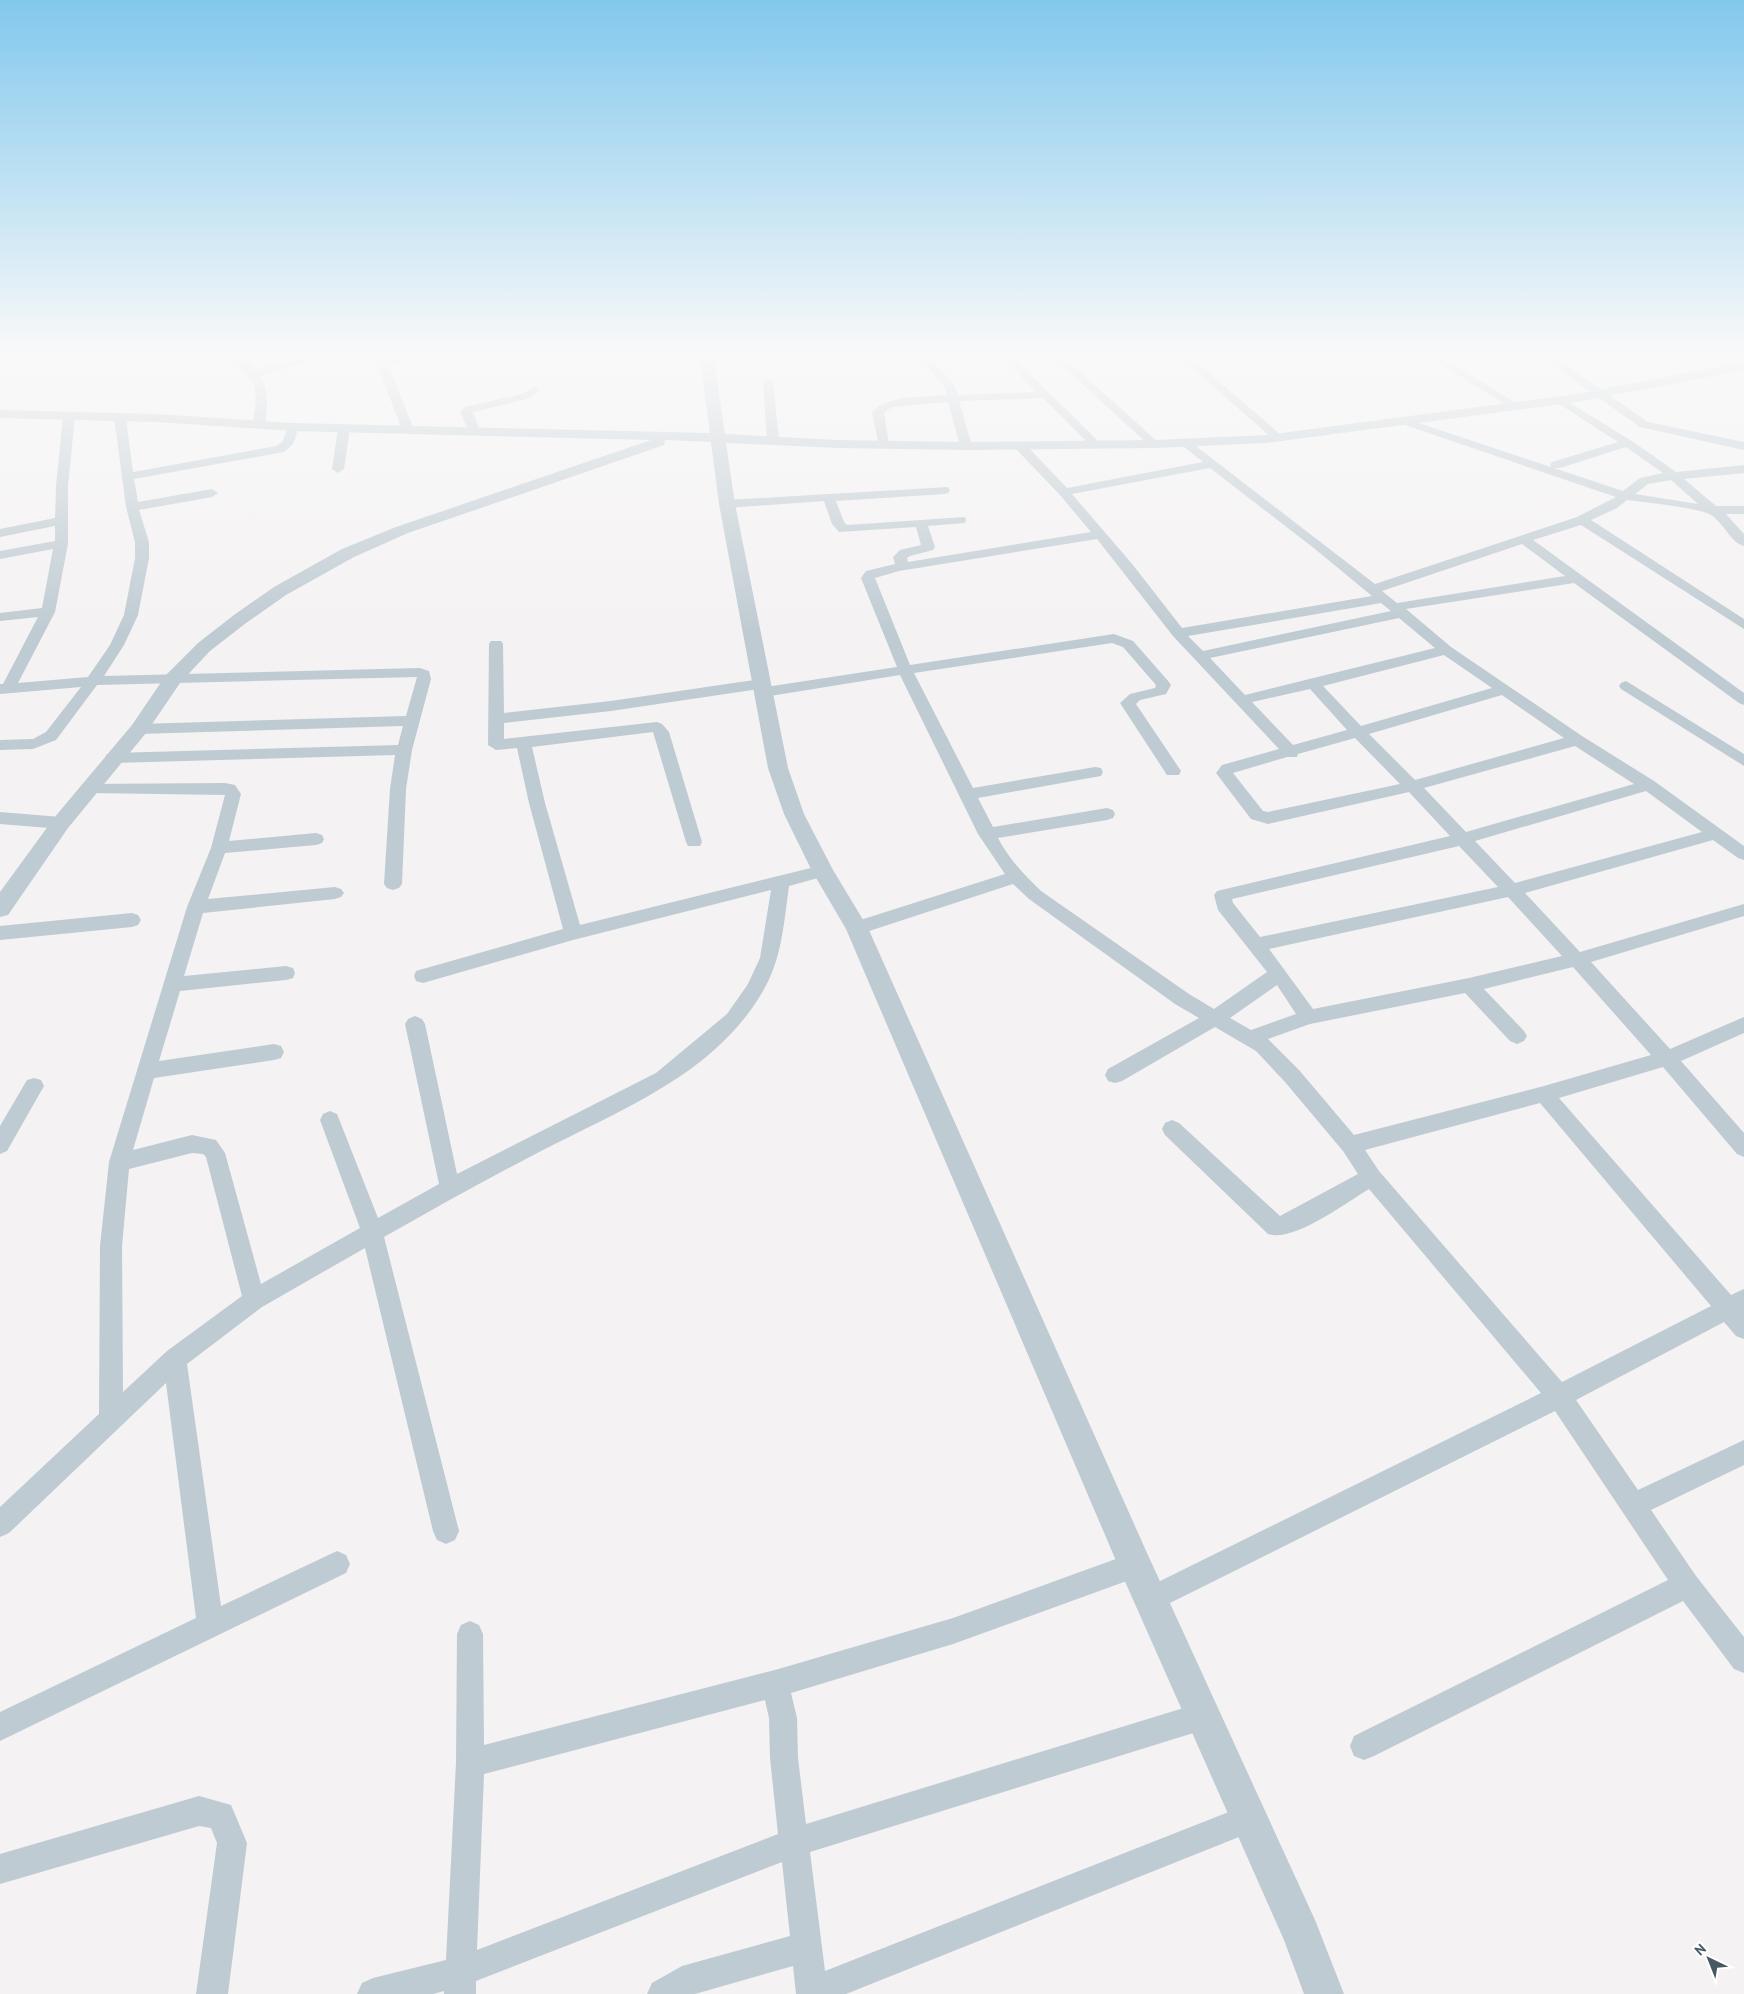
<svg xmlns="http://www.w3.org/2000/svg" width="1744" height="1994" font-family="'PT Sans',sans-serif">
	<rect width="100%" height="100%" fill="#f4f2f2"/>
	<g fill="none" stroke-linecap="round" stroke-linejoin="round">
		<path fill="#bfcbd2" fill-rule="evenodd" d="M227 353H238L256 370 318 353H335L260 376C270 391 267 407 265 425L259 428 253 425 256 399 254 384Z
			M373 353H383L386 359 416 353H437L432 356 388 365 414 430 412 432H404L402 430Z
			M744 353H779L774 356 706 363 701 360 706 357Z
			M917 353H928L954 385 958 395 1036 392 1004 359 1005 357H1013L1102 445 1100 447H1092L1043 398 959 401 972 446 966 450 960 446 948 402 892 407 884 413 889 444 883 448 879 446 872 413C883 395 926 397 947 395L945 388Z
			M1048 353H1059L1158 442V446H1150Z
			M1175 353H1186L1281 435V439H1273Z
			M1423 353H1435L1521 406 1519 408H1511Z
			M1536 353H1548L1648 422 1744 442V450L1640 427Z
			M768 378 773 381 779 441 773 445 767 441 763 381Z
			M534 387 540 390 530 398 473 412 480 431 474 434 470 433 460 412 465 407 522 394Z
			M1560 397 1632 441 1676 472 1744 465V473L1684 479 1716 506H1744V514H1726L1744 534V546C1731 543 1723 522 1711 515 1701 508 1643 502 1627 500L1617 508 1591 520 1744 619V629L1581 525 1533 540 1744 693V705L1739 703 1574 583 1406 609 1451 647 1582 736 1654 781 1744 846V860L1738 858 1713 840 1525 893 1580 952 1744 904V916L1591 962 1670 1049 1744 1017V1033L1681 1061 1744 1133V1157L1737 1154 1663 1067 1559 1098 1731 1295 1744 1289V1339L1736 1336 1724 1322 1576 1400 1638 1490 1744 1440V1465L1651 1510 1696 1576 1744 1637V1673L1734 1669 1683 1601 1374 1756 1364 1760 1354 1756 1350 1746 1354 1736 1668 1580 1555 1411 1160 1608 1151 1612 1142 1608 1138 1599 1142 1590 1541 1393 1369 1189C1347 1202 1293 1243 1268 1234L1165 1135 1162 1129 1165 1123 1172 1120 1179 1123 1280 1216 1358 1174 1343 1151 1285 1082 1256 1051 1215 1027 1122 1081 1115 1083 1108 1081 1105 1075 1108 1069 1199 1018 1175 1004 1029 899 1013 884 857 935 851 933 848 928 851 923 1005 874 978 834 900 675 764 697 759 695 757 692 759 689 611 711 504 723V739L657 722 662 724 669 732 702 842 700 846H688L686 842 653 732 532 747 545 803 580 925 823 865 829 867 832 871 829 875 789 886C784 922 782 959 763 991 716 1073 623 1109 543 1150 489 1178 437 1207 384 1237L459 1531 455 1540 446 1544 437 1540 433 1531 365 1248 262 1307 187 1364 221 1606 337 1551 346 1555 350 1564 346 1573 0 1741V1712L196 1618 166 1383 9 1533 0 1537V1507L99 1414 100 1246 109 1162 187 907 211 848 225 795 90 793 84 792 82 788 84 784 225 783 235 785 241 794 229 841 316 833 322 835 324 839 322 843 316 845 225 853 208 899 335 887 341 889 344 893 341 897 335 899 203 913 184 976 286 966 293 968 295 973 293 978 286 980 180 991 159 1061 274 1044 281 1046 284 1052 281 1058 274 1060 154 1078 133 1150 192 1135 216 1140 225 1153 261 1284 360 1228 320 1120 323 1114 330 1111 337 1114 378 1218 439 1184 405 1024 408 1019 415 1016 422 1019 425 1024 457 1174 656 1073 727 1014 748 984 760 958 771 890 573 940 423 983 416 981 414 976 416 971 563 929 529 803 517 748 496 750 488 745 489 644 491 641H501L503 644 504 713 611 701 761 679 766 681 768 684 766 687 897 667 861 578 866 571 895 564 893 557 900 550 921 545 916 527 839 532 832 524 824 501 727 508 721 504 727 500 948 487 950 490 948 493 944 494 836 501 844 522 847 525 965 517 966 520 965 523 928 526 935 547 933 550 910 556 907 558 908 562 1091 532 1060 495 1016 449V443H1024L1067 488 1203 462 1178 442 1184 438 1188 440 1375 584 1577 517 1616 497 1399 423V419H1407L1623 491 1640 478 1663 473 1626 447 1560 468H1552L1550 465 1552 462 1618 442 1556 402 1554 400ZM1210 468 1315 549 1372 596 1182 628 1133 565 1072 494ZM1671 480 1698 504 1635 494 1648 484ZM1097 539 1173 636 1279 749 1222 765 1216 773 1251 819 1268 824 1409 792 1450 836 1217 891 1214 895 1218 910 1267 972 1214 1009 1189 994 1041 891C1024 875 1009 859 998 838L1107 820 1113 818 1115 814 1113 810 1107 808 993 827 978 798 1095 777 1101 776 1103 772 1101 768 1095 767 973 788 914 673 1112 643 1123 647 1156 685 1155 688 1130 694 1120 703 1167 775H1179L1181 771 1136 704 1140 700 1166 694 1171 685 1169 682 1133 641 1114 634 910 665 875 578 899 571ZM1522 544 1565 576 1397 603 1382 591ZM1381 603 1391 611 1203 651 1188 636ZM1399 618 1435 648 1245 695 1210 658ZM1444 655 1492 688 1361 726 1323 686ZM1310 689 1347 730 1293 745 1252 702ZM1502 695 1564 738 1415 780 1369 734ZM1355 738 1400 784 1268 812 1263 811 1233 773 1287 757H1297L1298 754ZM1575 746 1634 784 1466 832 1424 788ZM1646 791 1702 832 1515 883 1475 841ZM1459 846 1498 887 1260 937 1233 903 1232 899ZM1508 897 1562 956 1469 978 1313 1009 1269 949ZM1573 967 1651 1055 1544 1086 1354 1135 1299 1070 1268 1039 1310 1024 1465 993 1510 1041 1517 1044 1524 1041 1527 1036 1524 1031 1484 989ZM1277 985 1296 1014 1251 1030 1230 1018ZM1540 1103 1711 1306 1562 1382 1379 1171 1365 1150ZM192 1153 203 1154 206 1157 242 1296 167 1351 123 1392 122 1246 129 1169Z
			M69 413 75 416 68 486V544L55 612 18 683 88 677 110 645 124 615 135 558V542L126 507 114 417 116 415 120 414 126 417 133 472 276 446 282 442 289 425H297L299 427 293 444 284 452 134 479 138 502 212 489 218 493 212 497 139 510 149 542V558L138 615 124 645 104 676 420 668 429 671 431 679 412 750 406 789 402 884 399 888 393 890 387 888 384 884 390 789 395 755 113 763 107 762 105 758 107 754 113 753 398 745 403 726 139 734 131 729 139 724 406 716 417 677 97 685 56 740 33 749 0 750V740L33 739 46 732 81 687 0 694V684H3L38 617 0 621V613L42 608 53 549 0 559V551L55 541V526L0 537V529L55 518 56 486 63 416Z
			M344 425 350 428 344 469 338 473 332 469 338 428Z
			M1626 681 1744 754V766L1621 689 1619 686 1621 683Z
			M0 812 61 817 67 819 69 823 67 827 61 829 0 824Z
			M132 913 138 915 141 920 138 925 132 927 0 940V926Z
			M34 1078 41 1080 44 1086 7 1151 0 1154V1126L27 1080Z
			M1135 1552 1144 1556 1148 1565 1144 1574 1135 1578 953 1644 791 1693 797 1718 798 1758 806 1824 1203 1702 1213 1706 1217 1716 1213 1726 1203 1730 810 1852 825 1971 1249 1804 1259 1809 1264 1819 1259 1829 846 1994H796L793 1966 695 1994H647L652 1983 682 1966 790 1936 782 1862 476 1981V1994H444V1991L433 1994H357L362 1983 373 1978 446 1960 456 1763 457 1634 461 1625 470 1621 479 1625 483 1634 484 1745 775 1670 953 1618ZM765 1700 769 1718 770 1758 778 1834 477 1950 484 1774Z
			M199 1796 231 1805 247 1843 228 1994H196L217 1843 211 1828 199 1826 0 1884V1854Z"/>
		<path fill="#bfcbd2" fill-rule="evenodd" d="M699 353H713L725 434 838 440 966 442 1154 440 1266 435 1577 394 1744 362V370L1577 402 1266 443 1154 448 966 450 838 448 726 443 735 504 788 768 804 814 833 870 868 928 1147 1553 1315 1920 1344 1994H1304L1284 1940 1123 1577 846 929 812 871 784 814 768 768 719 504 711 442 665 440 664 445 408 533 354 557 286 595 246 623 210 651 180 683 146 733 68 828 8 915 0 917V892L54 818 132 725 166 675 198 643 234 615 274 587 342 549 396 527 651 440 293 431 155 422 0 418V410L155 414 293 423 710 433Z"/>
	</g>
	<linearGradient id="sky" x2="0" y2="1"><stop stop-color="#82c8ed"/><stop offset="0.56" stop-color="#faf9f9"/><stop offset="1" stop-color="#faf9f9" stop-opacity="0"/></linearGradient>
	<rect width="1744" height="632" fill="url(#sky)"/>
	<g transform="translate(1709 1959) rotate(317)" stroke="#ffffff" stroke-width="4" paint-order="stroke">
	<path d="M0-4L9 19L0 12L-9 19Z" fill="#485862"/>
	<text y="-8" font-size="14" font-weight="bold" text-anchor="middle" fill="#485862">N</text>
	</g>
</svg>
